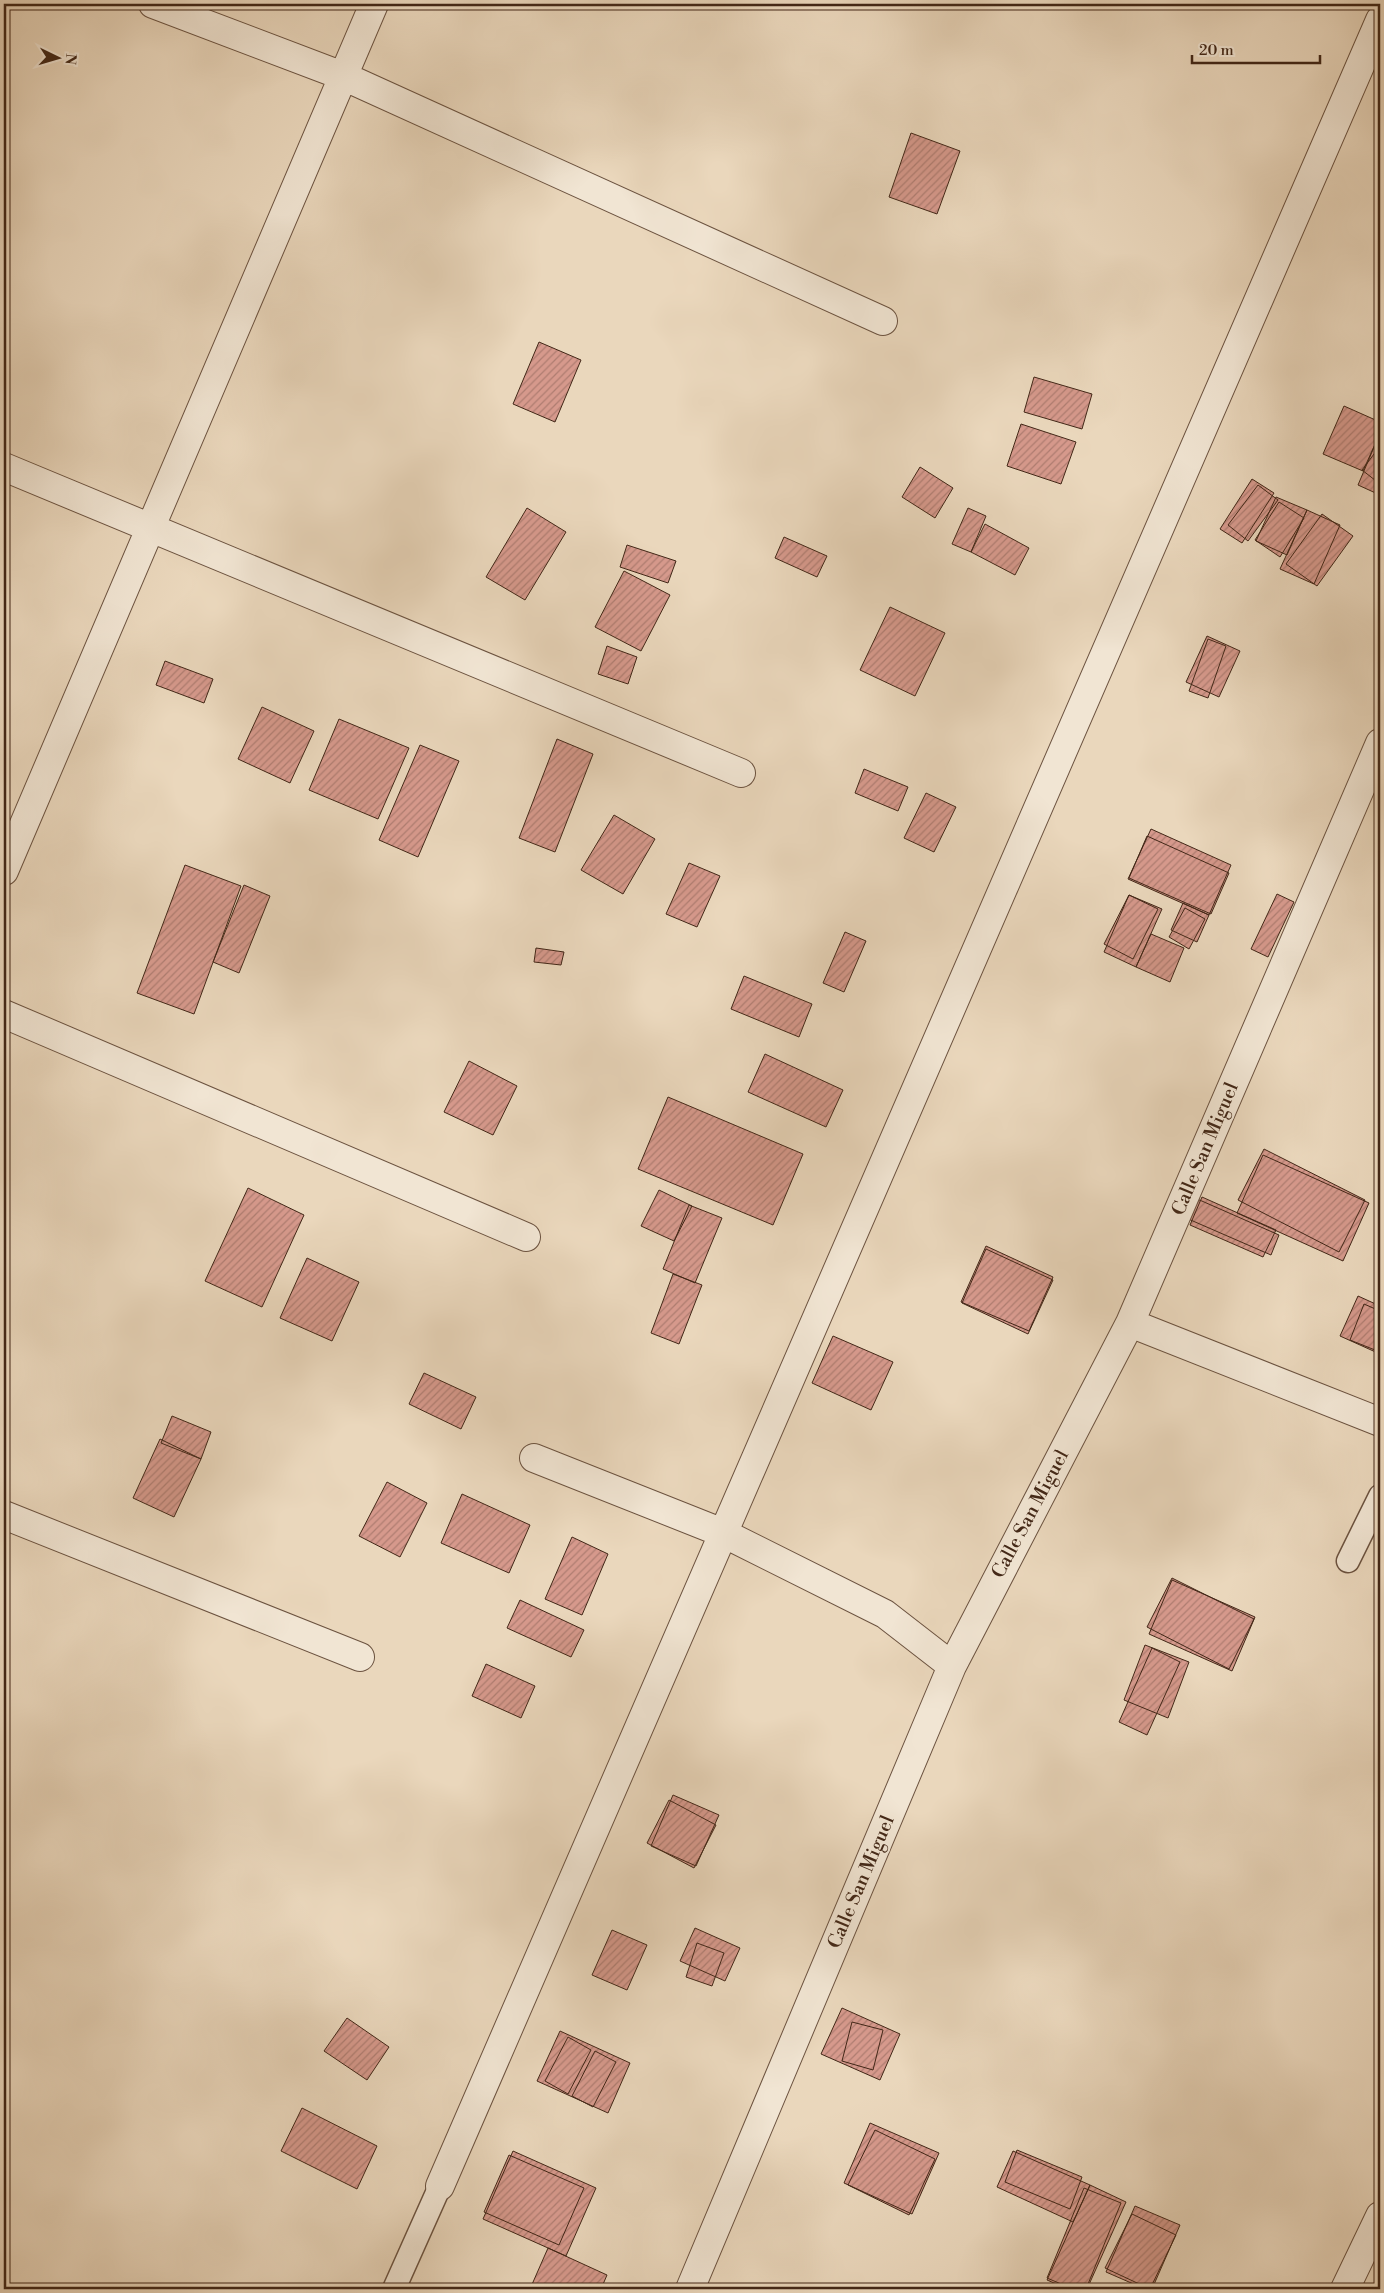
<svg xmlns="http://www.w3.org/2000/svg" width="1384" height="2293" font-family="'Libre Bodoni',serif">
	<defs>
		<pattern id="building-hatch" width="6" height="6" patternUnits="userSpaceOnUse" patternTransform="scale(1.25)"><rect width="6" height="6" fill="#d6998c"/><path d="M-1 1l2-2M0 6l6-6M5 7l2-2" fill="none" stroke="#af7d71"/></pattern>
	</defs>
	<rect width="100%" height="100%" fill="#ead7bc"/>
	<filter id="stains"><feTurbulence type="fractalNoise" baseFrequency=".004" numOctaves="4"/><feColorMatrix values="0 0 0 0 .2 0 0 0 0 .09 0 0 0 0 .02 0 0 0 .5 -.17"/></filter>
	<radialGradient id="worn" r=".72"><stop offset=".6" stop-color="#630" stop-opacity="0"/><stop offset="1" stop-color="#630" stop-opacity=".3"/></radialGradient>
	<path fill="url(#building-hatch)" stroke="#422717" d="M911 133 960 151 937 214 889 197Z
		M539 342 581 360 555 422 513 404Z
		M1034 377 1092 394 1082 429 1024 412Z
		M1344 406 1380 422V433L1363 471 1323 454Z
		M1021 424 1076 442 1061 484 1007 466Z
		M1380 433V495L1358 485Z
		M1380 446V484L1362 470Z
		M920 467 953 488 935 518 902 497Z
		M1252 479 1274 493 1242 543 1220 529Z
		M1258 485 1278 500 1248 541 1228 525Z
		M1276 497 1307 510 1287 555 1256 541Z
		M1279 502 1304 518 1280 557 1255 540Z
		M527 508 566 532 525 600 486 577Z
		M968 508 986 516 971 552 952 544Z
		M1307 510 1340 525 1314 584 1280 569Z
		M1322 514 1353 536 1317 586 1286 564Z
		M985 524 1029 548 1015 575 971 552Z
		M784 537 827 556 817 577 775 558Z
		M627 545 676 561 668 583 620 567Z
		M624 571 670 595 641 651 595 627Z
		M890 607 945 633 915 696 860 670Z
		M1207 636 1240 651 1219 697 1186 682Z
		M1208 639 1226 646 1208 698 1189 691Z
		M607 646 637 657 628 684 598 674Z
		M165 661 213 679 204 703 156 685Z
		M262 707 314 731 290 783 238 759Z
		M339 719 409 748 378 819 309 790Z
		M557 739 593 754 555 852 519 838Z
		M420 745 459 761 418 857 379 840Z
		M864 769 908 787 898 811 855 793Z
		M926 793 956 807 934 852 904 838Z
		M614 815 655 839 623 894 581 870Z
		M1151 829 1231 865 1209 915 1128 879Z
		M1147 836 1229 873 1211 914 1129 878Z
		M689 863 720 876 697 927 666 914Z
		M185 865 241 886 194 1014 137 993Z
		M244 885 270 896 239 973 213 962Z
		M1277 894 1294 902 1268 957 1251 949Z
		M1129 895 1162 909 1136 967 1104 952Z
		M1129 895 1158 909 1133 959 1104 944Z
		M1183 903 1209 915 1197 942 1171 930Z
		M1185 908 1205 919 1189 949 1169 937Z
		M845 932 866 941 844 992 823 983Z
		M1151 934 1184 948 1170 982 1136 967Z
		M536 948 564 952 561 965 534 962Z
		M744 976 812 1004 799 1037 731 1009Z
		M765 1054 843 1090 826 1127 748 1092Z
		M469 1061 517 1086 493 1135 444 1112Z
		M668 1097 803 1154 773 1225 638 1169Z
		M1264 1149 1365 1200 1339 1252 1238 1200Z
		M1263 1155 1369 1203 1343 1261 1237 1213Z
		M248 1188 304 1215 262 1307 205 1281Z
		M659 1190 692 1206 674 1241 641 1226Z
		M1202 1197 1276 1230 1263 1257 1190 1225Z
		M1195 1198 1279 1235 1271 1255 1186 1218Z
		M689 1205 722 1218 695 1283 663 1269Z
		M986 1246 1053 1277 1029 1331 961 1302Z
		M986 1249 1053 1280 1028 1334 962 1303Z
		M307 1258 359 1282 332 1341 280 1318Z
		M673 1274 702 1285 679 1344 651 1333Z
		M1358 1296 1380 1306V1354L1340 1336Z
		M1364 1304 1380 1311V1352L1350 1340Z
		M833 1336 893 1362 871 1410 812 1383Z
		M424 1373 476 1397 461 1429 409 1404Z
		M172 1416 211 1432 201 1459 161 1443Z
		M160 1439 201 1459 174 1517 133 1498Z
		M387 1482 427 1503 400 1557 359 1536Z
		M462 1494 530 1525 509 1573 441 1543Z
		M572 1537 608 1554 582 1615 545 1599Z
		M1172 1578 1254 1619 1229 1669 1147 1627Z
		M1172 1580 1255 1617 1232 1671 1149 1634Z
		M520 1600 584 1630 571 1657 507 1628Z
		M1145 1645 1189 1662 1168 1718 1124 1700Z
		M1152 1648 1180 1662 1147 1735 1119 1722Z
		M486 1664 535 1686 521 1718 472 1696Z
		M673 1795 719 1815 696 1866 651 1846Z
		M669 1800 716 1825 694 1868 647 1843Z
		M695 1928 740 1948 725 1981 680 1961Z
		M612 1930 647 1945 627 1990 592 1975Z
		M697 1943 724 1953 712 1986 686 1977Z
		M842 2008 900 2034 880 2080 821 2054Z
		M347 2018 389 2047 367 2080 324 2051Z
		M852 2022 883 2030 873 2070 842 2061Z
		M560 2031 630 2063 608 2113 537 2081Z
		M568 2037 591 2050 568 2094 545 2081Z
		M595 2051 616 2062 593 2107 572 2096Z
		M302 2108 377 2146 357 2189 281 2151Z
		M870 2123 939 2153 912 2214 844 2183Z
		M875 2130 935 2159 909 2215 848 2185Z
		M1017 2150 1082 2177 1070 2209 1005 2182Z
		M513 2151 596 2188 566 2256 483 2219Z
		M1013 2151 1090 2185 1073 2222 997 2187Z
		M509 2155 584 2188 559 2245 484 2212Z
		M1090 2185 1126 2202 1087 2289H1068L1047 2280Z
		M1084 2188 1121 2203 1086 2289H1073L1047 2278Z
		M1135 2206 1180 2225 1152 2289H1145L1106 2272Z
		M1132 2214 1176 2235 1150 2289 1105 2268Z
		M548 2248 607 2275 601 2289H530Z"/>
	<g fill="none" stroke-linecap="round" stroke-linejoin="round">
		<g stroke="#6c5340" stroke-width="25">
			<path id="lane" d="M1348 1561 1380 1496
				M394 2289 440 2186"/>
		</g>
		<g stroke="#6c5340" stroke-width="30">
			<path id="street" d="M153 4 343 76 883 321
				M4 467 741 773
				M4 871 374 4
				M4 1014 526 1237
				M1130 1323 1380 1422
				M534 1458 723 1533 885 1614 952 1666
				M4 1515 360 1657
				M440 2186 1380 20
				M690 2289 952 1666 1130 1323 1380 743
				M1345 2289 1380 2216"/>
		</g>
		<use href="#lane" stroke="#f1e5d3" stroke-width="22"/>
		<use href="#street" stroke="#f1e5d3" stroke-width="28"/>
	</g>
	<g text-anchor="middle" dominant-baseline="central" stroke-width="4" stroke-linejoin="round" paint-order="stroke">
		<g font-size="19" fill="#422717" stroke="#f1e5d3">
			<text transform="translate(1205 1149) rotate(-67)">Calle San Miguel</text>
			<text transform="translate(1030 1514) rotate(-62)">Calle San Miguel</text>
			<text transform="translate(861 1882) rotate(-67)">Calle San Miguel</text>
		</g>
	</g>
	<rect width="1384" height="2293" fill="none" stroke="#ead7bc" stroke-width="20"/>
	<rect x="5" y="5" width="1374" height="2283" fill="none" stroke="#422717" stroke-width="2.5"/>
	<rect x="10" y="10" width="1364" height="2273" fill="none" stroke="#422717"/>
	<g transform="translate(58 58) rotate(95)" stroke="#f1e5d3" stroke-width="4" paint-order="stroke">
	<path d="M0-4L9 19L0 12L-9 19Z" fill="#422717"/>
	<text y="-8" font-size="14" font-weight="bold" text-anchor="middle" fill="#422717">N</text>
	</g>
	<path d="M1192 55v8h128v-8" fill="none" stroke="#422717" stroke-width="2.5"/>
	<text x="1199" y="55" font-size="15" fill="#422717" stroke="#f1e5d3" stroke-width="4" paint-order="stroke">20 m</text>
	<rect width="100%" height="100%" filter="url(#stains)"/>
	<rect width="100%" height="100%" fill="url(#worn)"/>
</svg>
